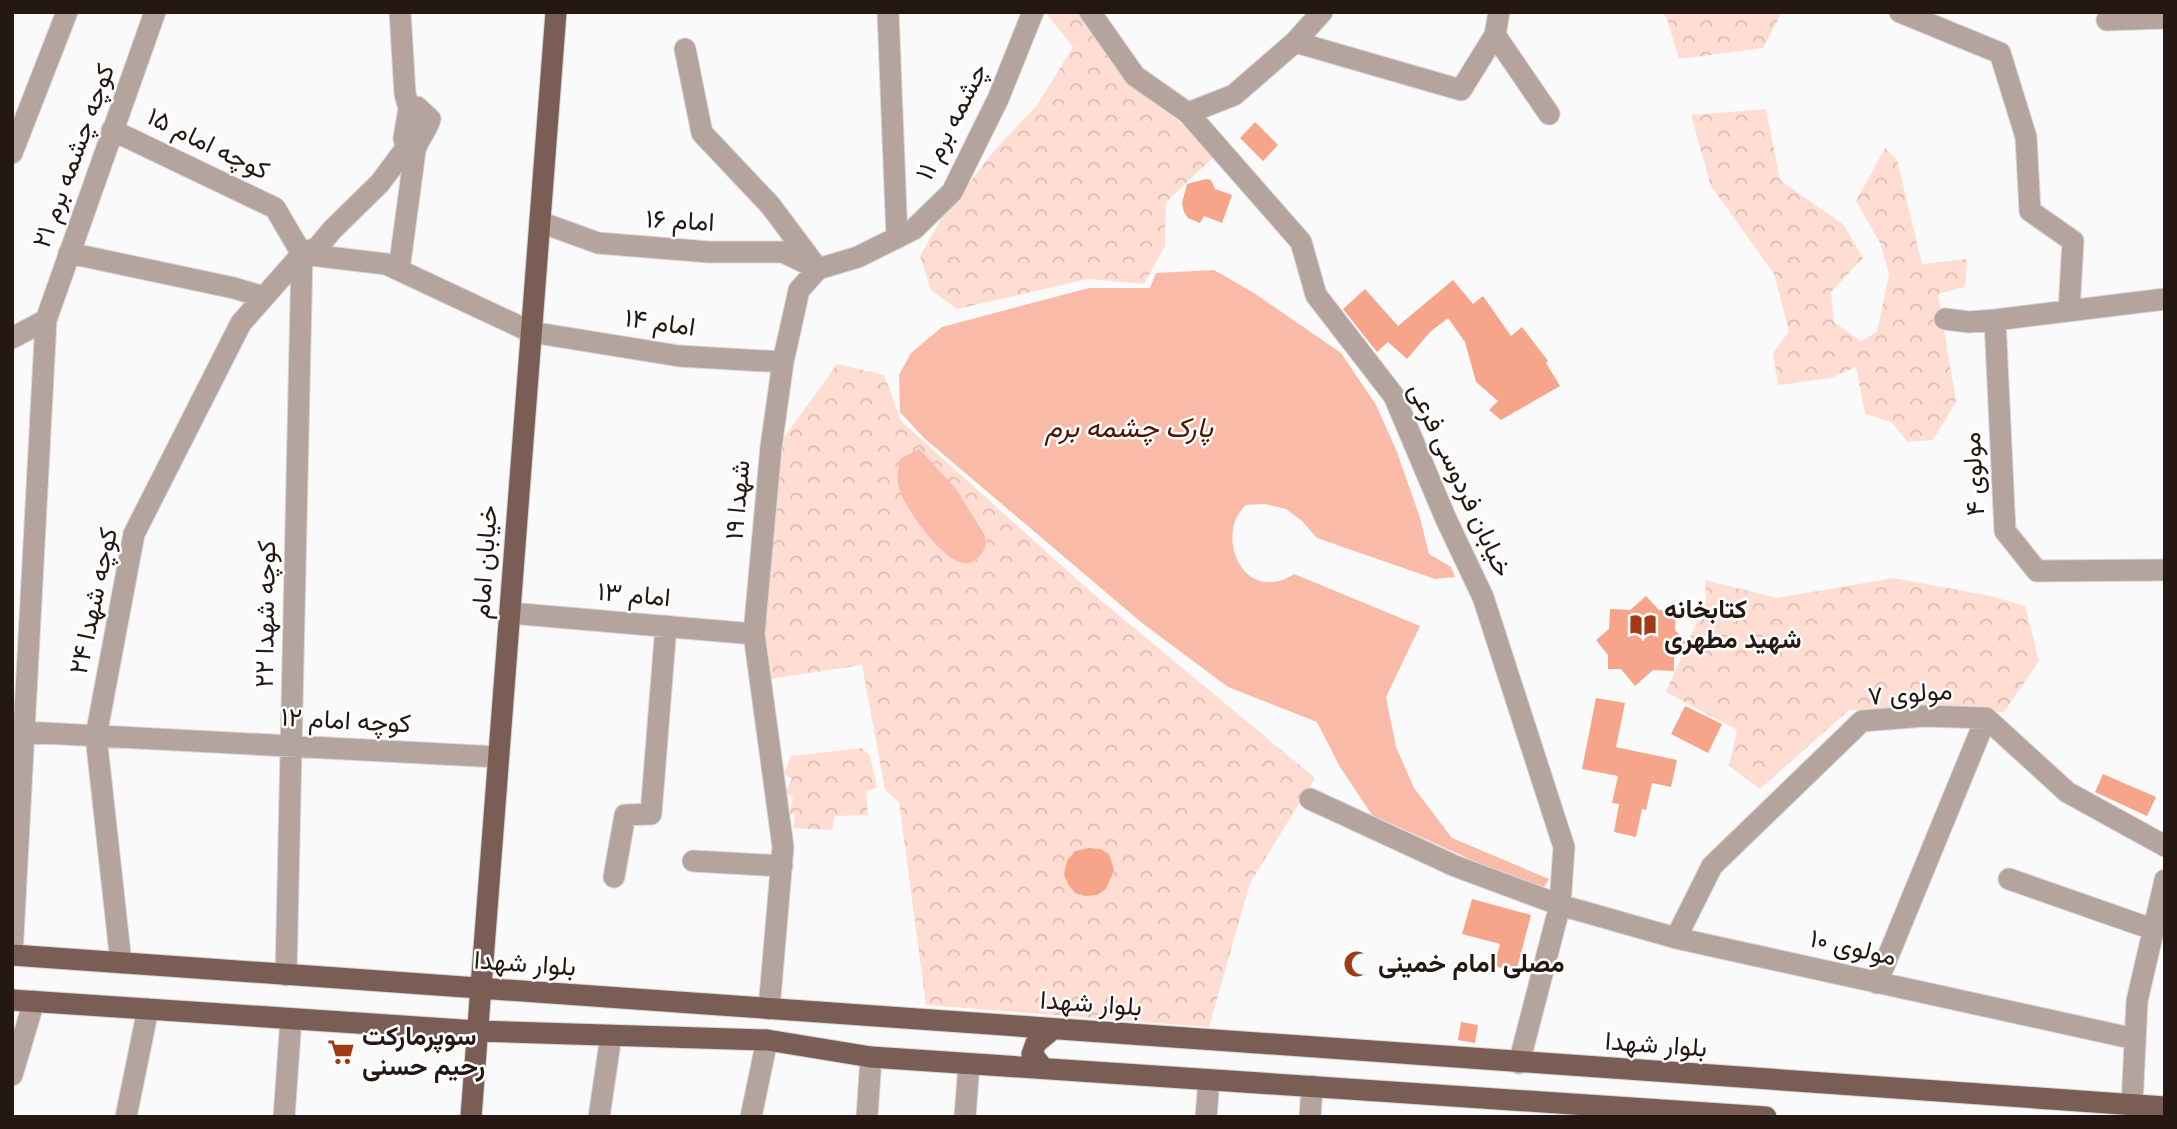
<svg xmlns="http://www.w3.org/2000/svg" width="2177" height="1129" font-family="Spectral,Vazirmatn,serif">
	<defs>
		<pattern id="forest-crowns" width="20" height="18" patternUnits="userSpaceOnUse" patternTransform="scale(1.75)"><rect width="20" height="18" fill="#ffddd2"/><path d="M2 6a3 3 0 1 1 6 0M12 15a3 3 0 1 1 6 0" fill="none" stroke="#dabdb3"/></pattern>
	</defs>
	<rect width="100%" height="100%" fill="#fafafa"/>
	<path fill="url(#forest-crowns)" d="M1045 12H1083L1087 24 1143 95 1219 152 1166 202 1165 246 1144 284 1088 279 957 309 931 290 920 256 940 221 993 152 1037 105 1073 47Z
		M1662 12H1782L1763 48 1679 59 1667 19Z
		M1766 109 1780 180 1844 225 1863 258 1831 292 1834 322 1861 341 1877 332 1889 274 1881 245 1856 201 1885 148 1897 160 1922 264 1967 259 1965 287 1938 294 1956 402 1933 440 1908 442 1891 422 1865 414 1856 367 1831 378 1778 385 1773 353 1789 331 1774 274 1711 186 1691 115Z
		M837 364 884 375 901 421 1092 593 1315 778 1250 883 1209 1027 926 1005 899 802 885 790 862 665 770 679 762 629 780 443Z
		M1894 578 1990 596 2025 606 2039 661 2004 712 1849 710 1760 789 1729 766 1737 730 1666 692 1706 601 1705 580 1777 598Z
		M862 748 870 756 877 788 866 791 868 815 835 816 832 830 793 828 795 814 789 813 793 797 785 792 792 779 784 774 791 756Z"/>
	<path fill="#f9bba7" d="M1214 270 1254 293 1341 353 1376 405 1397 452 1420 518 1429 554 1451 567 1455 577 1435 579 1317 538 1302 521 1286 509 1265 504 1245 505C1241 511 1236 517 1234 524 1225 563 1256 599 1294 574L1420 626 1386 697 1396 747 1414 788 1452 838 1549 879 1543 889 1503 874 1372 815 1340 767 1317 722 1228 687 1142 623 924 438 900 412 899 375 911 353 942 327 1089 288H1150L1156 273Z
		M919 449 956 489 984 534C986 542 987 547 981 554 977 558 974 562 968 563 945 566 907 511 900 491 896 480 898 470 900 459Z"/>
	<path fill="#f6a58b" d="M1255 122 1278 145 1263 161 1240 138Z
		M1206 179 1211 180 1215 189 1232 195 1222 223 1204 216 1200 223 1188 218 1184 212 1182 203 1187 184Z
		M1453 280 1473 304 1483 296 1511 336 1522 327 1548 361 1546 363 1560 386 1501 420 1489 410 1498 401 1476 382 1465 342 1448 318 1430 332 1407 359 1388 342 1377 352 1343 309 1365 289 1398 326Z
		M1646 596 1659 610 1676 611 1675 630 1686 642 1674 652V671L1653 670 1635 686 1621 669H1608V655L1596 640 1609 629 1610 609 1630 610Z
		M1596 698 1625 703 1616 747 1677 760 1671 787 1652 783 1646 810 1642 809 1636 837 1614 832 1619 804 1612 803 1618 776 1582 769Z
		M1685 706 1722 724 1708 753 1671 734Z
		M2103 774 2156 797 2147 816 2095 792Z
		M1089 848 1100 849 1109 854 1114 870 1106 889 1097 895 1085 896 1075 893 1068 884 1064 874 1067 861 1075 851Z
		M1472 899 1531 915 1516 972 1494 966 1500 944 1462 934Z
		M1461 1022 1478 1025 1475 1043 1458 1040Z"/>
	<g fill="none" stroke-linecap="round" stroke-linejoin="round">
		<g stroke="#d8d6d5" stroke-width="23">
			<path id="minor" d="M400 12 405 94 409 108
				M888 12 897 238
				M1090 12 1135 76 1188 113 1301 242 1316 295 1394 396 1446 519 1483 597 1564 847 1560 905 1519 1063
				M1499 12 1495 35 1549 114
				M1900 12 2000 53 2026 137 2030 211 2073 241 2069 311
				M2107 20 2165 18
				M1295 42 1461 90 1495 35
				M685 49 702 133 770 205 818 269 799 290 783 362 771 447 754 634 783 847 769 1009
				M1188 113 1234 95 1295 42 1322 12
				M112 130 275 208 302 254 386 264 531 332 679 356 783 362
				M12 153 67 12
				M540 222 598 243 709 252H783L818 269 858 257 914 229 952 192 998 99 1033 12
				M69 253 234 288 264 297
				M1945 319 1969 322 1995 320 2165 299
				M1995 320 2005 531 2037 571 2165 570
				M12 338 46 320
				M510 613 754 634
				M24 732 498 757
				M1310 799 1455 866 1560 905 1676 938 2135 1039
				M693 861 782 866
				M614 877 625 815 651 814 666 626
				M2009 879 2152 929
				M1676 938 1712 866 1862 721 1925 716 1986 718 2067 792 2165 846
				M12 955 46 320 155 12
				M121 963 96 736 134 534 241 323 302 254 318 247 332 230 380 183 406 148 404 138 409 108 417 107 430 119C427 131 418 138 415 151L399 270
				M286 975 302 254
				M1877 983 1986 718
				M12 1075 34 1001
				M2132 1105 2137 1001 2165 880
				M126 1117 148 1009
				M284 1117 291 1019
				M599 1117 611 1036
				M751 1117 767 1040
				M867 1117 871 1057
				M965 1117 969 1064
				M1206 1117 1209 1080
				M1310 1117 1312 1086"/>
		</g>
		<g stroke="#d8d6d5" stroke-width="23">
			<path id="major" d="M12 955 2165 1107
				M12 1000 477 1031 767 1040 871 1057 1766 1117
				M1043 1068 1032 1054 1036 1043 1053 1029
				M471 1117 556 12"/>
		</g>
		<use href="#minor" stroke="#b5a49e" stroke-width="21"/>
		<use href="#major" stroke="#7a5d54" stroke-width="21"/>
	</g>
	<defs>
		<g id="library-bare" transform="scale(2.1)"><path d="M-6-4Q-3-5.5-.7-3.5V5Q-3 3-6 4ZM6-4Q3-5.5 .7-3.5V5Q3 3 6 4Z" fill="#a13b15" stroke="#fff" stroke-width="2.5" paint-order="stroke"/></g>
		<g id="mosque-bare" transform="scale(2.1)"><path d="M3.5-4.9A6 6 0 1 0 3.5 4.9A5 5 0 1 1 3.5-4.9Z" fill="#a13b15" stroke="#fff" stroke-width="2.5" paint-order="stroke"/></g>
		<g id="supermarket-bare" transform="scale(2.1)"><path d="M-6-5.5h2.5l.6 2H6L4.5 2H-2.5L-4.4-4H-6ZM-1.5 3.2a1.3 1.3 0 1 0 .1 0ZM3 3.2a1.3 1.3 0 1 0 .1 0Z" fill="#a13b15" stroke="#fff" stroke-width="2.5" paint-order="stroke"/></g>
	</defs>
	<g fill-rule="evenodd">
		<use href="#library-bare" x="1643" y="625"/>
		<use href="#mosque-bare" x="1357" y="964"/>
		<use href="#supermarket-bare" x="341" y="1052"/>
	</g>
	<g text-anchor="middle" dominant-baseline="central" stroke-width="5" stroke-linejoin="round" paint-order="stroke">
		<g font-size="26" fill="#251813" stroke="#fff">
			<text transform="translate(952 122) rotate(-63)">چشمه برم ۱۱</text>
			<text transform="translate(208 144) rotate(26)">کوچه امام ۱۵</text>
			<text transform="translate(74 156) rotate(-70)">کوچه چشمه برم ۲۱</text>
			<text transform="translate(680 221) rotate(3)">امام ۱۶</text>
			<text transform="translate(660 323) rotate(8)">امام ۱۴</text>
			<text transform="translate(1974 474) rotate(-93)">مولوی ۴</text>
			<text transform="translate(1460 480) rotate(65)">خیابان فردوسی فرعی</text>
			<text transform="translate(738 500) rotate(-85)">شهدا ۱۹</text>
			<text transform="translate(485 562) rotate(-86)">خیابان امام</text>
			<text transform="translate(634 595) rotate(5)">امام ۱۳</text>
			<text transform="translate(94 601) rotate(-78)">کوچه شهدا ۲۴</text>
			<text transform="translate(266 614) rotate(-89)">کوچه شهدا ۲۲</text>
			<text transform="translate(1910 694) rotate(-4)">مولوی ۷</text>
			<text transform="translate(346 721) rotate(3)">کوچه امام ۱۲</text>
			<text transform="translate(1853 948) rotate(13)">مولوی ۱۰</text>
			<text transform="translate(525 964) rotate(4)">بلوار شهدا</text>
			<text transform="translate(1091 1004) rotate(4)">بلوار شهدا</text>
			<text transform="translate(1656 1045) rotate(4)">بلوار شهدا</text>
		</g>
		<g font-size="26" font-weight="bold" fill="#251813" stroke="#fff" text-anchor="start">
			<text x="1664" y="610">کتابخانه<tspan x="1664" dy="30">شهید مطهری</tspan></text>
			<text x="1378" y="964">مصلی امام خمینی</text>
			<text x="362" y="1037">سوپرمارکت<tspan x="362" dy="30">رحیم حسنی</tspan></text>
		</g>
		<g font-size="28" font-style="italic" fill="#4f1300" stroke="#fff">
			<text x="1129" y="428">پارک چشمه برم</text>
		</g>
	</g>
	<rect width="2177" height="1129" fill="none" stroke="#251813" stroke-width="28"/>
</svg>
